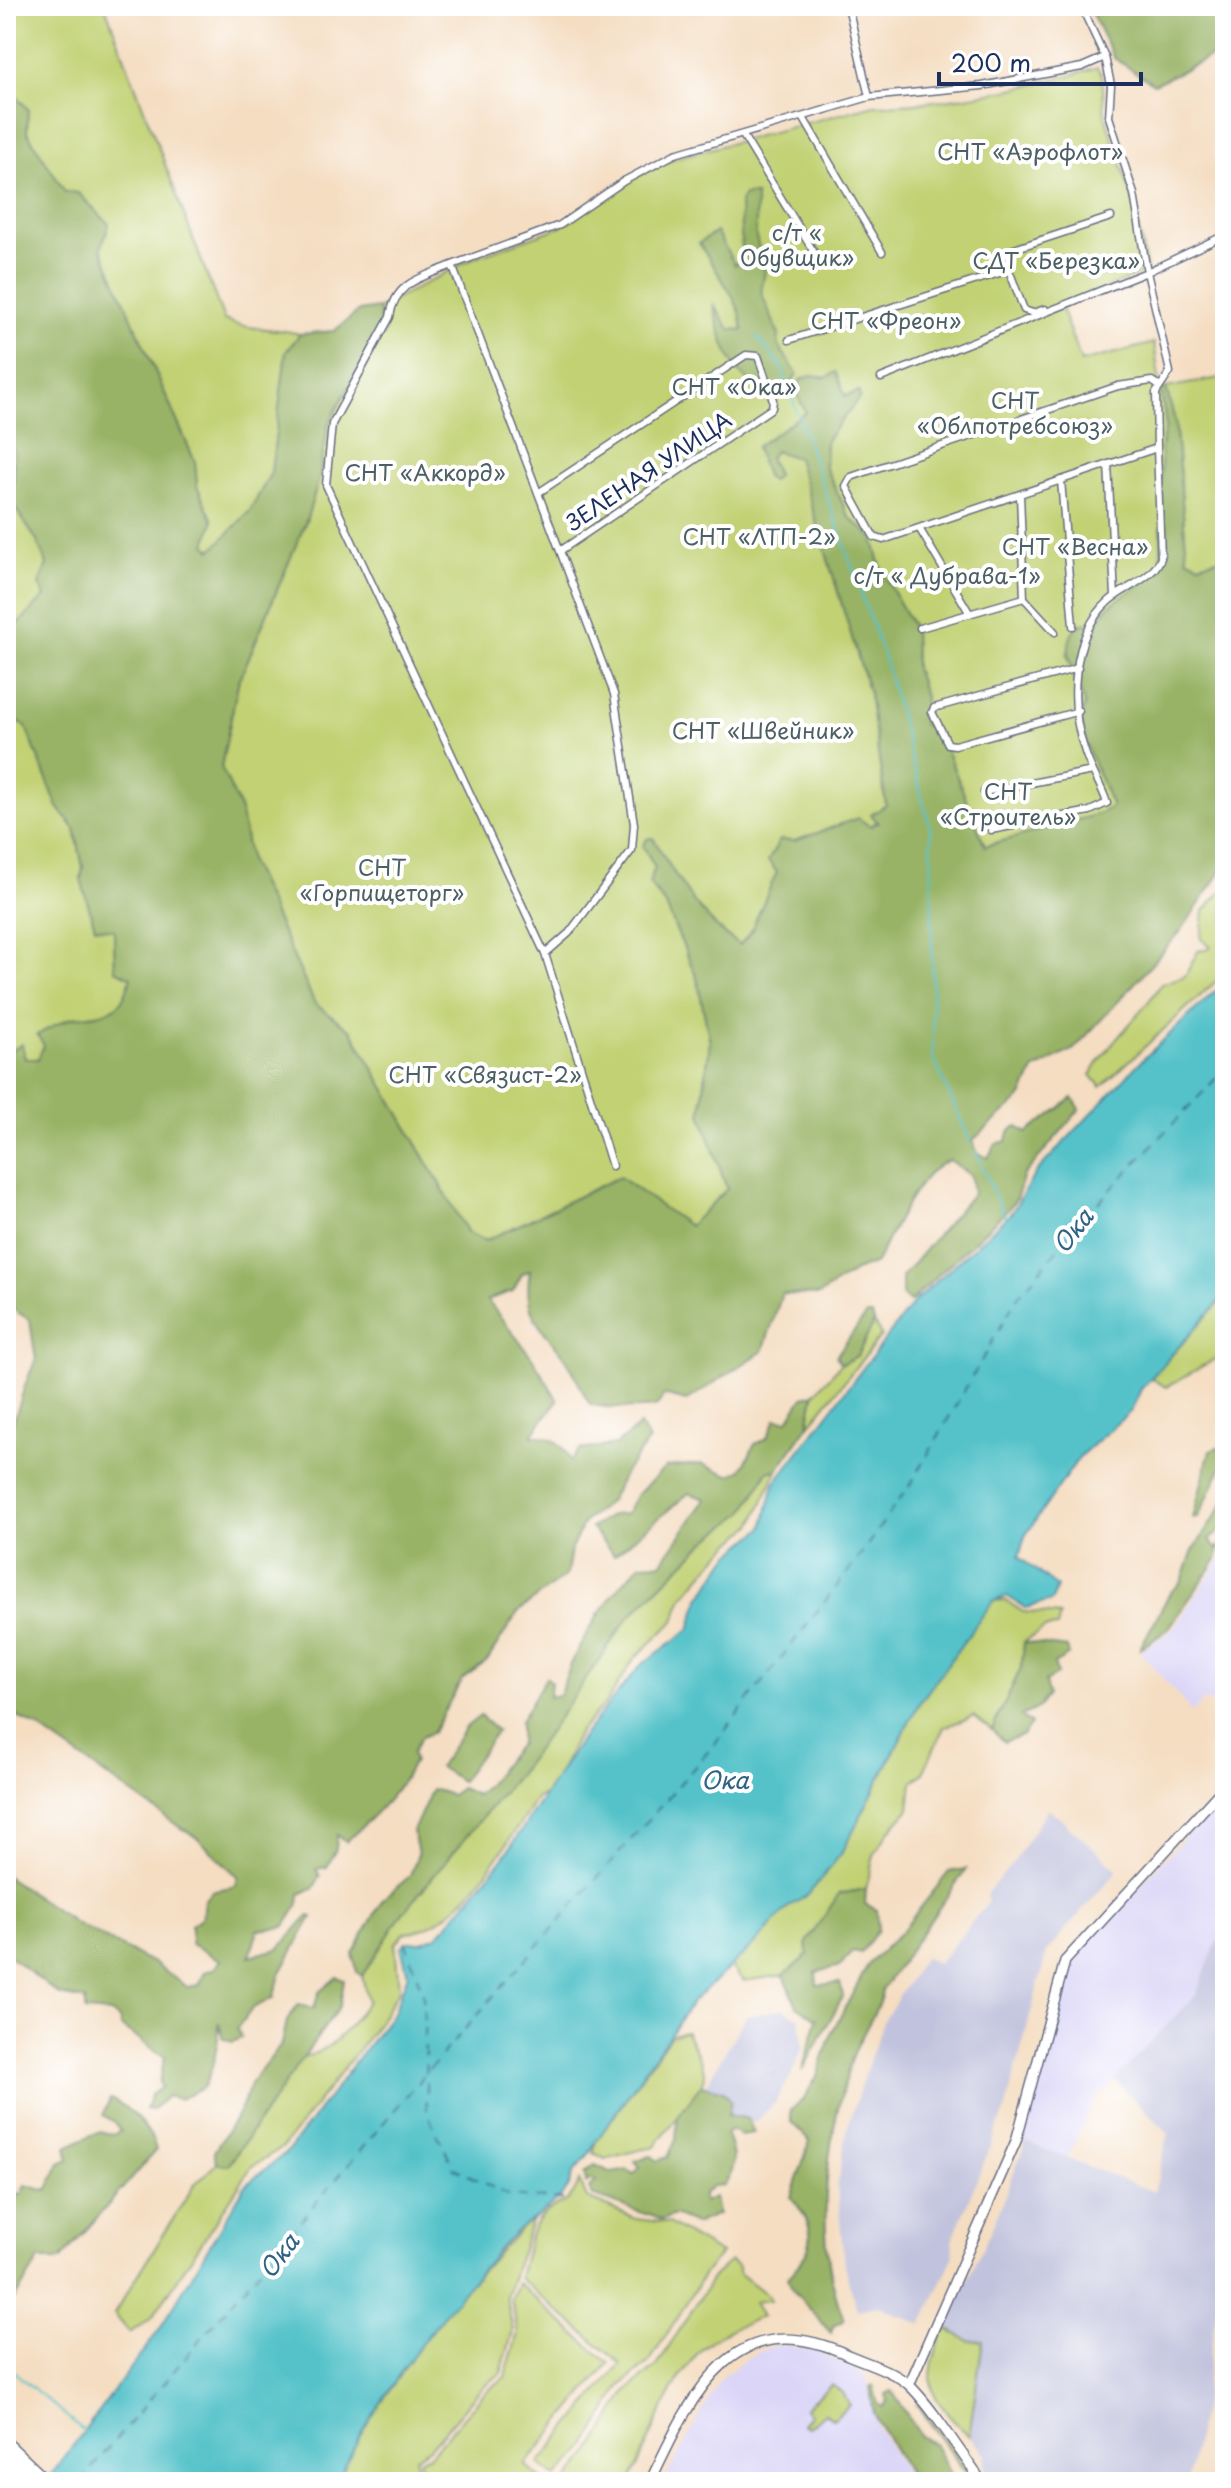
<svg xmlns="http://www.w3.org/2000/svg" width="1231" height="2488" font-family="'Playpen Sans',sans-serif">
	<rect width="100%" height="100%" fill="#fff"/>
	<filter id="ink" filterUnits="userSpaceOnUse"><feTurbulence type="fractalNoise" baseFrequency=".0125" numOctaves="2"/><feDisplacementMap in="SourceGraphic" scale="16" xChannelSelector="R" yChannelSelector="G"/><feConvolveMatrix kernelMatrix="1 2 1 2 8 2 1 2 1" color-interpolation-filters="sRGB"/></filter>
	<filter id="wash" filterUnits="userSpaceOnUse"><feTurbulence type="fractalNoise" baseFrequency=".006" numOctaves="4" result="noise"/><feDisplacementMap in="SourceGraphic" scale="32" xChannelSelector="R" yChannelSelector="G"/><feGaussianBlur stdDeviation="1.8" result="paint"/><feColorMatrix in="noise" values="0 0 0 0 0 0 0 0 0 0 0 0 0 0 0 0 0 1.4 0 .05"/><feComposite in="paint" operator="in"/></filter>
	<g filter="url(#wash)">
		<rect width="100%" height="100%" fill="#f4ddc1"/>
		<path fill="#dbd6f7" d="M1224 1555 1225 1694 1214 1705 1205 1699 1192 1712 1140 1652 1173 1629Z
			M1225 1794V1933L1215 1945 1196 1995 1104 2093 1099 2091 1066 2159 1026 2142 1022 2139 1069 1962Z
			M784 2345 816 2351 865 2374 878 2427 911 2482H663L721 2378 749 2357 773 2346Z"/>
		<path fill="#c1c2dd" d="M1048 1808 1118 1870 1047 1951 1006 2108 952 2241 954 2255 922 2325 879 2306 857 2310 844 2265 837 2185 849 2121 883 2022 924 1957 938 1964 988 1902 987 1893 1015 1860Z
			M1225 1933V2291H1219L1202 2413 1187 2482H995L984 2467 985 2454 969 2436 983 2340 969 2341 945 2328 992 2228 1026 2142 1154 2192 1169 2133 1114 2080 1196 1995 1215 1945Z
			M783 2009 800 2018 803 2047 791 2076 775 2103 757 2121 745 2125 731 2123 707 2095 706 2084 746 2016Z"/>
		<path fill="#c1d173" stroke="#6e8068" stroke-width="2" d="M6 6H105L224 320C252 332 271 326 300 334L286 352 271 473 250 511 213 550 206 544 213 521 197 486 195 462 101 248 109 224 78 193 65 192 27 132 28 109 6 85Z
			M1097 67 1102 74 1105 115 1133 200 1147 271 1061 308 1081 362 1154 343 1166 427 1161 446V570L1109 606 1096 622 1077 625 1067 655 1085 705 1080 716 1087 746 1112 806 1099 814 985 846 940 735 923 724 925 697 915 668 914 629 882 571 873 538 849 517 825 467 826 440 860 397 858 392 845 397 826 378 812 375 807 412 756 448 767 478 777 475 768 457 775 451 797 457 869 693 886 805 878 821 869 826 858 818 795 841C778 870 759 923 740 945 699 919 677 879 653 838L647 839 643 846 655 867 650 883 666 906 697 978 710 1042 701 1113 727 1189 689 1227 619 1177 485 1241 468 1233 351 1030 315 1004 250 862 240 809 221 767 238 683 306 521 319 479 328 425 381 329 379 308 475 257 560 227 626 182 672 159 874 105C935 105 1039 87 1097 67Z
			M1225 377V557L1198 564 1187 558 1175 421 1166 388Z
			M6 427 14 452 13 505 36 539 47 564 39 585 46 596 6 637Z
			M6 714 26 727 58 807 75 829 83 867 81 880 114 930 115 970 131 976C121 1020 106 1010 72 1018 61 1021 48 1030 38 1035L45 1045 38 1059H25L21 1045 6 1054Z
			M1225 888V973L1101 1087 1091 1075C1109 1041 1141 1017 1161 984L1185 976 1198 951 1211 947 1201 939 1204 911Z
			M1225 1296V1353L1166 1387 1151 1378Z
			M874 1322 881 1336 808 1426 814 1394 841 1364 857 1356Z
			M777 1470 753 1524 721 1553 683 1597 674 1621 634 1659 606 1703 579 1732 559 1774 544 1795 537 1798C507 1841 460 1930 404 1933L395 1944 399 1990 375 2028 283 2147 252 2166 153 2316 130 2333 114 2314 195 2184 217 2163 229 2165 302 2057C334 2052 350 2025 368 2001L362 1976 402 1914 525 1766 628 1618 705 1542 744 1512 768 1471Z
			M1005 1600 1023 1612 1060 1615 1057 1627 1045 1628 1024 1642 1022 1666 992 1730 974 1716 944 1727 923 1773 912 1782 909 1809 889 1831 874 1855 866 1889 839 1894 808 1955 784 1975 744 1981 729 1965 755 1944 788 1907 808 1895 841 1854 918 1705 993 1601Z
			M686 2032C691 2043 703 2061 704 2073 706 2091 665 2129 655 2146L605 2159 594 2153 595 2143 671 2035Z
			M579 2181 587 2198 636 2219 668 2223 721 2254 706 2271 650 2361 621 2386 584 2449 556 2477 539 2463 621 2364 519 2278C524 2261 528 2230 540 2218 557 2200 570 2209 579 2181Z
			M533 2216 506 2296 513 2331 501 2373 479 2391 430 2448 415 2458 420 2482H337L358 2437 440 2315Z
			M730 2261 739 2267V2273L769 2296 770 2300 754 2302 762 2317C743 2324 722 2331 706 2345 672 2375 650 2441 630 2482H566L591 2452 627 2391 657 2366 713 2277Z
			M517 2283 609 2363 525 2465 545 2482H423L419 2460 431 2454 484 2394 505 2377 518 2333 511 2299Z
			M945 2328 969 2341 983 2340 969 2436C927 2392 921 2387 945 2328Z
			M831 2385 843 2393 850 2405 833 2420 825 2413 808 2427 802 2424 810 2415 805 2408Z
			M917 2405 920 2406 976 2482H972Z"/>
		<path fill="#98b365" stroke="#5a7162" stroke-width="2" d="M1088 6H1225V50L1154 84 1114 58Z
			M6 85 28 109 27 132 65 192 78 193 109 224 101 248 195 462 197 486 213 521 206 544 212 550 250 511 271 473 286 352 300 334 334 331 359 311 379 308 381 329 328 425 319 479 306 521 238 683 221 767 240 809 250 862 315 1004 351 1030 468 1233 485 1241 619 1177 689 1226 727 1189 701 1113 710 1042 697 978 666 906 649 883 655 867 643 846 647 839 653 838C677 879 699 919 740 945L750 933 777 872 768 861 780 840 795 841 858 818 870 826 878 822 871 815 886 805 869 693 797 458 775 451 769 457 777 475 772 481 767 478 756 447 806 412 796 394 800 380 812 375 826 378 836 372 845 396 859 392 860 397 826 440 825 467 849 517 873 538 882 571 914 629 915 668 925 697 923 724 940 735 985 846 1099 814 1112 806 1087 747 1080 716 1085 705C1076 678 1058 650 1077 625L1096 622 1109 606 1161 570V446L1166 426 1161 390 1166 388 1175 421 1187 558 1199 564 1225 557V866L1181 931 1126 993 1074 1049 1034 1070 1022 1097 973 1140 977 1153 988 1158 995 1144 1007 1141 1009 1132 1017 1126 1027 1133 1073 1098 1080 1109 1024 1175 1016 1199 1009 1208 910 1302 902 1295V1277L973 1193 971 1176 950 1160C919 1169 891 1234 876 1263L855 1271 819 1295 782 1294 763 1351 686 1401 664 1395 657 1406C643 1410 605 1408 590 1404 582 1390 575 1373 566 1359 542 1325 522 1319 530 1270L522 1274 513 1291 487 1300 531 1356 558 1400 532 1435C554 1437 561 1442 571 1461L580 1450 616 1445 640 1425 649 1440 623 1475 610 1501 584 1522 571 1549 567 1574 518 1612 487 1661 462 1679 433 1732 421 1737 412 1753 414 1761C398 1794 372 1817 346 1842L337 1835 336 1849 327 1867 316 1869 320 1876 314 1887 300 1894 299 1904 284 1927 258 1930 250 1956 279 1949 308 1916 312 1917 281 1972 273 1998 253 2008 237 2028 242 2038 232 2042 223 2037 219 2023C218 2047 214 2067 203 2088L180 2099 167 2096 152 2110 146 2109 151 2095 162 2087 159 2083 165 2057 121 2027 119 2019 111 2013 85 2011V2000L59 1995 6 1953V1876L77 1924 153 1963 187 1987 199 1985 205 1972 214 1969 221 1960 191 1944V1925L202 1917 204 1901 212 1891 236 1886 238 1876C216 1859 204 1838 178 1826L36 1726 6 1711V1434C21 1413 21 1385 36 1361L30 1320 6 1305V1054L22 1044 25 1059H38L44 1045 37 1035C48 1029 60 1021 72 1018 106 1011 121 1018 131 977L115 970 114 930 95 927 81 880 83 867 75 829 58 807 26 727 6 714V637L45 596 39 585 47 564 36 539 13 505 14 452 6 427Z
			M744 195H756V237L765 271 761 292 779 335 778 345 797 374 784 397C734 388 723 347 713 304L730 329 743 330 740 312 732 295 699 243 716 232 735 265 742 259 740 202Z
			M866 1315H872L874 1322 857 1356 841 1364 836 1356Z
			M814 1394 808 1426 777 1470 768 1471 744 1512 705 1542 628 1618 525 1766 402 1914 362 1976 357 1972 353 1954 383 1899 410 1876 418 1854 413 1831 432 1789 451 1795 461 1788 476 1795C495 1781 503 1761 520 1744V1722L546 1677 551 1682 549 1697 560 1695C574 1646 606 1600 640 1564L661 1563 706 1499 689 1493 614 1555 591 1528 612 1515 626 1514 637 1494 666 1467 702 1464 729 1475 741 1471 755 1444 767 1438 776 1419 788 1420 803 1397Z
			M1219 1447 1221 1451 1225 1449V1460L1198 1517 1193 1518 1210 1450Z
			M1225 1501V1527L1209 1539 1217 1549 1225 1541V1549L1218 1550V1558L1168 1629 1139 1650 1170 1593 1181 1583 1193 1551Z
			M1024 1642 1067 1648 1069 1655 1054 1664 1057 1674 1045 1682 1048 1695 1038 1708 1021 1716 1031 1724 1023 1735 1004 1742 992 1730 1022 1666Z
			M480 1716 497 1731 461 1781 439 1767 465 1728Z
			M966 1869 882 1990C879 2012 860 2034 853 2056 826 2135 812 2240 844 2320L833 2326 831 2333 792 2289 788 2277C818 2246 817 2228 791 2197L810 2141 791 2122V2110L805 2098 817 2076 832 2032 868 1965 902 1931 949 1872Z
			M866 1889 865 1904 877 1910 878 1930 861 1953 852 1951 840 1966 816 1972 817 1985 840 1983 843 1996 802 2071 817 2019 797 2006 784 1975 808 1955 807 1942 839 1894Z
			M337 1977 344 1980 340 2005 228 2165 217 2163 214 2152 241 2109 250 2084 282 2044 287 2021 298 2005 314 2008 319 1992Z
			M701 2085 723 2091 731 2101 728 2115 748 2119 754 2133 740 2135 732 2130 726 2134C735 2154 736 2167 724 2185L712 2186 703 2194V2202L715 2197 718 2214 695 2224 674 2215 662 2220 592 2195 589 2188 596 2181 591 2179 586 2183 585 2173 595 2165 612 2173 628 2170 634 2174 640 2167 635 2161 651 2155 657 2161 668 2157 676 2139 678 2116Z
			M110 2099C129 2106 152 2131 156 2150L60 2260H39L15 2298 6 2306V2183L20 2196 25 2185 47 2191 60 2163 69 2159 66 2147 100 2131 114 2135 121 2131 116 2123 103 2115Z
			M873 2386 878 2404 883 2407 888 2401 886 2394 892 2391 920 2435 935 2445 954 2482H913L874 2414 870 2387Z"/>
		<path fill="#54c2c9" stroke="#387894" stroke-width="2" d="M1225 982V1295L1141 1389 1131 1411 1080 1456 1025 1536 1019 1557 1057 1587 1052 1601 1025 1608 1007 1596 993 1601 918 1705 841 1854 808 1895 788 1907 755 1944 692 2002 595 2143C589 2156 583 2161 574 2172 571 2177 571 2184 567 2189 553 2210 523 2222 506 2241 440 2316 380 2391 337 2482H46L160 2329 245 2186 288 2151 394 2011 408 1974 401 1947 408 1942H421L438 1936 502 1860 585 1733 640 1666 690 1629 700 1598 729 1556 763 1528 774 1484 914 1302 1012 1212 1036 1172 1140 1062Z"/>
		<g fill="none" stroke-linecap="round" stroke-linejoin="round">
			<path stroke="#54c2c9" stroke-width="2" d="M757 337 781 366 886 664 931 831 933 1057 971 1143
				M976 1152 1005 1218
				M6 2365 85 2432"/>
			<path stroke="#2f6283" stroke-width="2" stroke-dasharray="10 8" stroke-linecap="butt" d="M405 1941 423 1994 427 2113 454 2168 510 2196 565 2200
				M80 2482 413 2088 713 1746 854 1564 915 1477 1017 1298 1083 1219 1225 1069"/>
		</g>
	</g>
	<g filter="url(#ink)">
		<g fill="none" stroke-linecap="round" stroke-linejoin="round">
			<g stroke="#676c81" stroke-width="9">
				<path id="street" d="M848 6 869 97
					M804 119 882 252
					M744 137 818 259
					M452 265C422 278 395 281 390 317L332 424 326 485 545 954 612 1166
					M1045 309 1033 313 1024 310 1009 270 1008 251 1111 217
					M789 340 1009 270
					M881 378 1147 272 1134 194 1109 117 1111 85 1105 57 1081 6
					M1159 386 1152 381 1118 386 851 477 846 486 874 537 883 540 1157 448 1156 393 1170 372 1147 272 1225 235
					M1108 464 1115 596
					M1061 480 1073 626
					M538 493 746 355 758 356 773 400 772 408 560 551
					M1020 494 1024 598 1055 632
					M919 528 970 614
					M920 628 1024 598
					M1078 668 934 708 932 712 948 744 955 745 1079 711
					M984 792 1093 771
					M991 830 1090 811 1107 803C1101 784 1091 771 1085 752 1069 706 1070 636 1109 601 1126 586 1152 580 1161 558L1157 448
					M545 954 569 933 632 850 634 824 614 694 452 265 560 225 624 181 675 154 869 97 982 86 1082 67 1105 57"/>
			</g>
			<g stroke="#676c81" stroke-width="12">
				<path id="secondary" d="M909 2385 1016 2141 1065 1961 1225 1786
					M650 2482C692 2394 733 2301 848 2355 867 2363 893 2371 908 2384 930 2404 963 2456 982 2482"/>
			</g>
			<g stroke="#676c81" stroke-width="14">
				<path id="highway" d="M6 2443 47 2482
					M6 2458 32 2482"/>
			</g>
			<use href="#street" stroke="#fff" stroke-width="6"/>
			<use href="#secondary" stroke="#fff" stroke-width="9"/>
			<use href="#highway" stroke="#fff" stroke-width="11"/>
		</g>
	</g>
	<g text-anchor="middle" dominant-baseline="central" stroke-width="8" stroke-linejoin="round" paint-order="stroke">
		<g font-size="22" fill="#4d6064" stroke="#fff">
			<text x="1030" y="150">СНТ «Аэрофлот»</text>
			<text x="797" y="231">с/т «<tspan x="797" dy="25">Обувщик»</tspan></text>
			<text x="1056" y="259">СДТ «Березка»</text>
			<text x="886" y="319">СНТ «Фреон»</text>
			<text x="734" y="385">СНТ «Ока»</text>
			<text x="1015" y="399">СНТ<tspan x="1015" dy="25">«Облпотребсоюз»</tspan></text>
			<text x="425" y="471">СНТ «Аккорд»</text>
			<text x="759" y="535">СНТ «ЛТП-2»</text>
			<text x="1075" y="545">СНТ «Весна»</text>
			<text x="947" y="574">с/т « Дубрава-1»</text>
			<text x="763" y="729">СНТ «Швейник»</text>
			<text x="1008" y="790">СНТ<tspan x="1008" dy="25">«Строитель»</tspan></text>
			<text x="382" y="866">СНТ<tspan x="382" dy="25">«Горпищеторг»</tspan></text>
			<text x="485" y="1073">СНТ «Связист-2»</text>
		</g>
		<g font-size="22" fill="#1b2f5e" stroke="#fff">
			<text transform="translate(648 470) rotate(-34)">ЗЕЛЕНАЯ УЛИЦА</text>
		</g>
		<g font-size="24" font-style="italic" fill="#2f6283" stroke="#fff">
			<text transform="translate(1072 1230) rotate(-52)">Ока</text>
			<text x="725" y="1779">Ока</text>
			<text transform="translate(278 2255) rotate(-53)">Ока</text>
		</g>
	</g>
	<rect width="1231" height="2488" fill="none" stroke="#fff" stroke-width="32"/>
	<path d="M939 72v12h202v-12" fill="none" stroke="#1b2f5e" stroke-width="4"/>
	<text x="951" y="72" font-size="24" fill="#1b2f5e" stroke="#ffffff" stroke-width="6" paint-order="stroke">200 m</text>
</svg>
